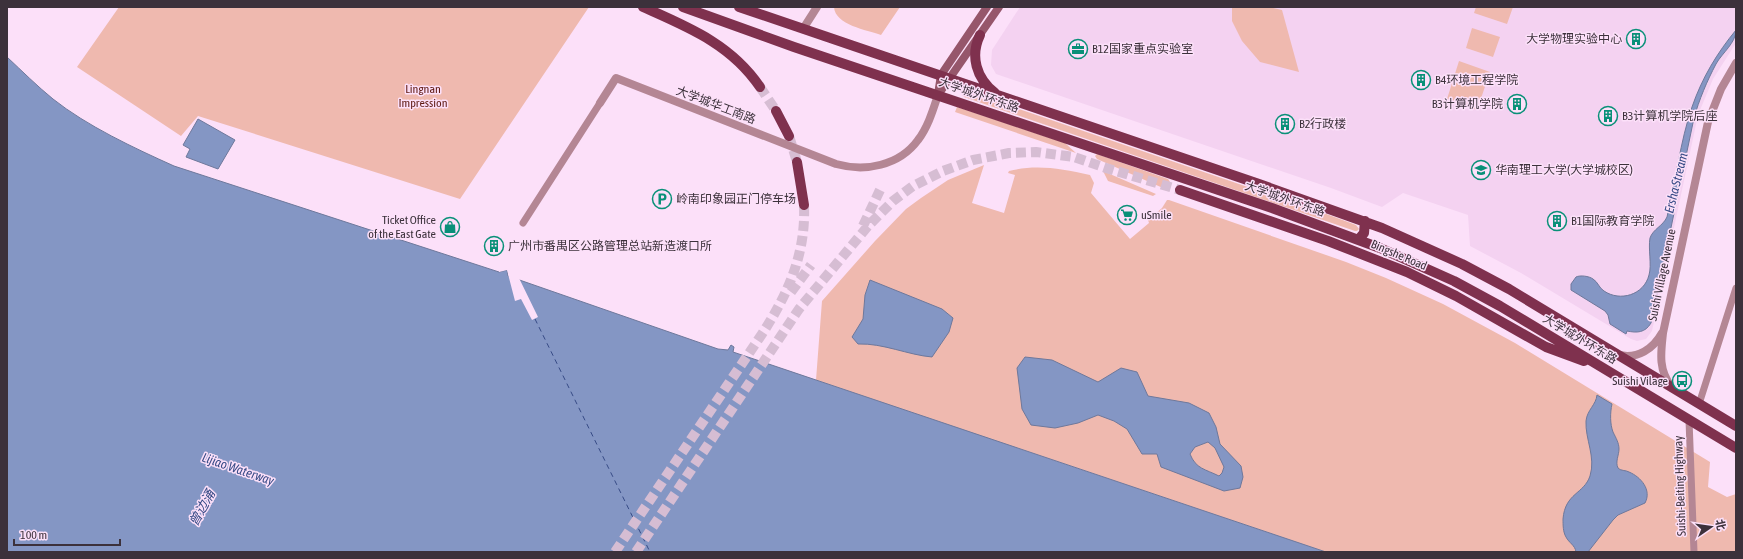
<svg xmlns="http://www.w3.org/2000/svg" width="1743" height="559" font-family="'Asap Condensed','Noto Sans SC',sans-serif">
	<rect width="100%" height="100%" fill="#fce0f9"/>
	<path fill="#f4d2f1" d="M1020 7H1736V43L1713 79 1698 115 1652 331 1646 339 1637 341 1631 339 1521 273 1470 246 1468 215 1403 193 1382 207 1331 188 996 74 991 65 992 50Z"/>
	<path fill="#efb9af" d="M119 7H589L460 199 198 116 181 136 77 67Z
		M834 7H900L881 35C867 30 835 25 834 7Z
		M1232 7H1269L1282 10 1299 72 1260 62 1242 41 1232 21Z
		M1476 7H1513L1507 24 1474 13Z
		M1472 28 1500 37 1493 57 1466 48Z
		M1459 61 1490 72 1477 110 1447 99Z
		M963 91H966L1321 212 1356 225 1359 229 1357 231H1355L964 97 962 95Z
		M957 107 1065 143 1076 153 955 112Z
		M1097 154 1168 179 1170 182 1163 188 1097 159 1095 156Z
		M984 165 972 203 1004 213 1015 175 1008 173 1009 171C1038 164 1061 169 1090 175L1094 183 1091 193 1130 239 1149 223 1148 220 1162 208 1167 200H1169L1346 262 1386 278 1443 304 1515 343 1710 462 1708 487 1727 497 1736 494V552H1326L816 380 822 301 875 241 906 209 921 198 948 180Z
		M1103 171 1156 194 1153 196 1108 181Z"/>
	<path fill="#8496c4" stroke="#6e789b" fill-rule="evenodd" d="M1736 30C1736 43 1722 53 1716 64 1707 81 1699 100 1694 118L1651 323C1645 333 1637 333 1627 331L1626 334 1610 324 1608 315 1605 311 1571 290V284L1576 277C1580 275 1589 276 1593 279 1598 282 1599 288 1604 291 1620 302 1644 295 1649 275 1652 265 1648 249 1650 238 1653 229 1663 226 1667 217 1676 180 1680 142 1692 107 1702 78 1717 53 1736 30Z
		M7 57C22 71 37 86 53 99 87 126 134 148 174 166L499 272 507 270 508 276 718 349 728 350 731 345 734 347 733 352 1326 552H7Z
		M198 119 235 140 218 169 186 157 190 149 183 145Z
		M870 280 942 309 953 318 949 332 932 357C908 355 883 343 858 344L852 337 863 319 865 295Z
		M1025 357 1052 360 1098 382 1121 368 1137 372 1148 396 1189 403 1209 413 1216 427 1220 444 1241 466 1243 477 1240 488 1224 491 1161 467 1157 454H1142L1127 429 1114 421 1098 415 1078 423 1055 428 1031 425 1022 409 1017 368ZM1208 442 1215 448 1224 467 1222 473 1219 476C1205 469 1196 469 1190 454L1195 447Z
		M1597 395 1612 404C1610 413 1610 424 1613 432 1616 438 1619 443 1619 449 1619 455 1615 462 1618 468 1620 471 1626 470 1629 472 1641 477 1652 490 1645 503L1618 515 1613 520 1588 552H1576C1575 545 1569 543 1566 537 1563 532 1563 525 1563 519 1565 493 1584 494 1590 476 1596 457 1585 439 1586 421 1587 410 1596 405 1597 395Z"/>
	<path fill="#fce0f9" d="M507 268 510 274 518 276 538 317 532 320 521 299 515 301 507 270 499 272V270Z"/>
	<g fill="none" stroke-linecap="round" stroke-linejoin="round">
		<path stroke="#374b86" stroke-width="1" stroke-dasharray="5 4" stroke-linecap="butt" d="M535 319 650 552"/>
		<path stroke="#d6bdd3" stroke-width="10" stroke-dasharray="10 5" stroke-linecap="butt" d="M760 87 776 111
			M789 136 797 162
			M863 226 880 190
			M791 292 811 265
			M615 552 762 334C788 294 806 254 804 205
			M636 552 799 309 868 226 893 201 913 186 943 171 973 160 1009 153 1036 152 1074 157 1106 168 1180 190"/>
		<path stroke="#b48694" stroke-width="7" d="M523 223 600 103
			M1699 404 1736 288
			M1689 420 1694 552"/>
		<path stroke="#b48694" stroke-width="8" d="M803 29 817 7
			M600 103 616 78 836 164C865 172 899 166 918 140 928 127 933 110 938 95
			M1619 355C1638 359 1653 349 1662 333
			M1671 386C1658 369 1661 352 1663 333L1708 122 1721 89 1736 63"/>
		<path stroke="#96566b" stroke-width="8" d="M938 94 941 75 987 7
			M938 95 999 7"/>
		<path stroke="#7f314e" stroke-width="10" d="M643 7C688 27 731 44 760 87
			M683 7 794 47 1272 208 1380 248 1454 281 1500 306 1736 448
			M739 7 1259 184 1382 228 1462 264 1509 289 1736 426
			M980 35C970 56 976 78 995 93
			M776 111 789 136
			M797 162 804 205
			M1180 190 1328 241 1407 272 1456 296 1546 347 1584 361
			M1359 239 1364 233 1365 221"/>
	</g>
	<defs>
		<g id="building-ring" transform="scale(1)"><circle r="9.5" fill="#fce0f9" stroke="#099078" stroke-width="1.5"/><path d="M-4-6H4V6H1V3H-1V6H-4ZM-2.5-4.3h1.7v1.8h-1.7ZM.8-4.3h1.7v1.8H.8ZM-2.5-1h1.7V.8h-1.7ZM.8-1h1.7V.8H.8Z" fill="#099078"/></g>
		<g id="office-ring" transform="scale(1)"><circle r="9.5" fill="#fce0f9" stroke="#099078" stroke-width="1.5"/><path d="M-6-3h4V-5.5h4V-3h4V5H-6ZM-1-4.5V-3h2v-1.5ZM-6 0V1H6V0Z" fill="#099078"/></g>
		<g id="university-ring" transform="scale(1)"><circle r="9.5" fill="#fce0f9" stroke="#099078" stroke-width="1.5"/><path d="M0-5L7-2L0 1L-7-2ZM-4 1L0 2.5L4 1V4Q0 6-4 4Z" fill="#099078"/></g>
		<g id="parking-ring" transform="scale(1)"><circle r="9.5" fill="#fce0f9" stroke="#099078" stroke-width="1.5"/><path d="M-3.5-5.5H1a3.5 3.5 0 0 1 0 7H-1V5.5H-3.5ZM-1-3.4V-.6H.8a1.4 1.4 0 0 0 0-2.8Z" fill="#099078"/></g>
		<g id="supermarket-ring" transform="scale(1)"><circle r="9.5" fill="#fce0f9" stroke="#099078" stroke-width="1.5"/><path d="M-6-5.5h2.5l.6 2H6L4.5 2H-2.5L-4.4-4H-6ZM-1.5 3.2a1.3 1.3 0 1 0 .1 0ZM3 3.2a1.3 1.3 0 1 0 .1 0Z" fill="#099078"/></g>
		<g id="shop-ring" transform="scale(1)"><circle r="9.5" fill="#fce0f9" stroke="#099078" stroke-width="1.5"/><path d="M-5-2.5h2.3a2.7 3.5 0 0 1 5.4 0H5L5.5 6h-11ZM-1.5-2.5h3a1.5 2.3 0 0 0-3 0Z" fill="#099078"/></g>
		<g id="bus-ring" transform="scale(1)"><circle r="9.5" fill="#fce0f9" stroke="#099078" stroke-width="1.5"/><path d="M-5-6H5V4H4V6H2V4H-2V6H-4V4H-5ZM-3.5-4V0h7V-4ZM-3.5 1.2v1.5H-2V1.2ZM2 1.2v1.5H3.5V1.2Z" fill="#099078"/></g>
	</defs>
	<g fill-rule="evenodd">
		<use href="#building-ring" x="1636" y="39"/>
		<use href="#office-ring" x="1078" y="49"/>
		<use href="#building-ring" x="1421" y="80"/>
		<use href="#building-ring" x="1517" y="104"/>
		<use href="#building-ring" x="1608" y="116"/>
		<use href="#building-ring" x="1285" y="124"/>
		<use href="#university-ring" x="1481" y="170"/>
		<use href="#parking-ring" x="662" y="199"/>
		<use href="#supermarket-ring" x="1127" y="215"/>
		<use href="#building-ring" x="1557" y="221"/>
		<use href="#shop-ring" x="450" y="227"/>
		<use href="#building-ring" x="494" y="246"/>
		<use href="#bus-ring" x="1682" y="381"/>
	</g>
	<g text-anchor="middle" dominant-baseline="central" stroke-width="3" stroke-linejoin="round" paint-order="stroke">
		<g font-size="12" fill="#3c313b" stroke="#fce0f9" text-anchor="start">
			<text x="1622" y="39" text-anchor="end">大学物理实验中心</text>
			<text x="1092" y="49">B12国家重点实验室</text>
			<text x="1435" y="80">B4环境工程学院</text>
			<text x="1503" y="104" text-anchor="end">B3计算机学院</text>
			<text x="1622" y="116">B3计算机学院后座</text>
			<text x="1299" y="124">B2行政楼</text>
			<text x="1495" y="170">华南理工大学(大学城校区)</text>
			<text x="676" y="199">岭南印象园正门停车场</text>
			<text x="1141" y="215">uSmile</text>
			<text x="436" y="220" text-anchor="end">Ticket Office<tspan x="436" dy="14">of the East Gate</tspan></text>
			<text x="1571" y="221">B1国际教育学院</text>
			<text x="508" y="246">广州市番禺区公路管理总站新造渡口所</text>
			<text x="1668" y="381" text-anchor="end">Suishi Vilage</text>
		</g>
		<g font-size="12" fill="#5e1911" stroke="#fce0f9">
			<text x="423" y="89">Lingnan<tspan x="423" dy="14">Impression</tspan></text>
		</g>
		<g font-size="12" fill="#3c313b" stroke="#fce0f9">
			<text transform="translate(979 95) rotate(19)">大学城外环东路</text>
			<text transform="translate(716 105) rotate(21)">大学城华工南路</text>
			<text transform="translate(1285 199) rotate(19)">大学城外环东路</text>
			<text transform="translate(1399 255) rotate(23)">Bingshe Road</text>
			<text transform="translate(1662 275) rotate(-78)">Suishi Village Avenue</text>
			<text transform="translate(1580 339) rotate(31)">大学城外环东路</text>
			<text transform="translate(1680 486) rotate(-92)">Suishi-Beiting Highway</text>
		</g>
		<g font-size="13" font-style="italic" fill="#374b86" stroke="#fce0f9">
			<text transform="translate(1676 183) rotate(-76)">Ersha Stream</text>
			<text transform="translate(238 469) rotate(19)">Lijiao Waterway</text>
			<text transform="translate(202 508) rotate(-61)">曾边涌</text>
		</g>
	</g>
	<rect width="1743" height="559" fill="none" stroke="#3c313b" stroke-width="16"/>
	<g transform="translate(1711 527) rotate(77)" stroke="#fce0f9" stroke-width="3" paint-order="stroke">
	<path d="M0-3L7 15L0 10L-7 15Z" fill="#3c313b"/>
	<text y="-6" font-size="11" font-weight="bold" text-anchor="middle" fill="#3c313b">北</text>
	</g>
	<path d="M14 539v6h106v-6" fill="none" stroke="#3c313b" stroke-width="2"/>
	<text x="20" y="539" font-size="12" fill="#3c313b" stroke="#fce0f9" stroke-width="3" paint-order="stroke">100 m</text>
</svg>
